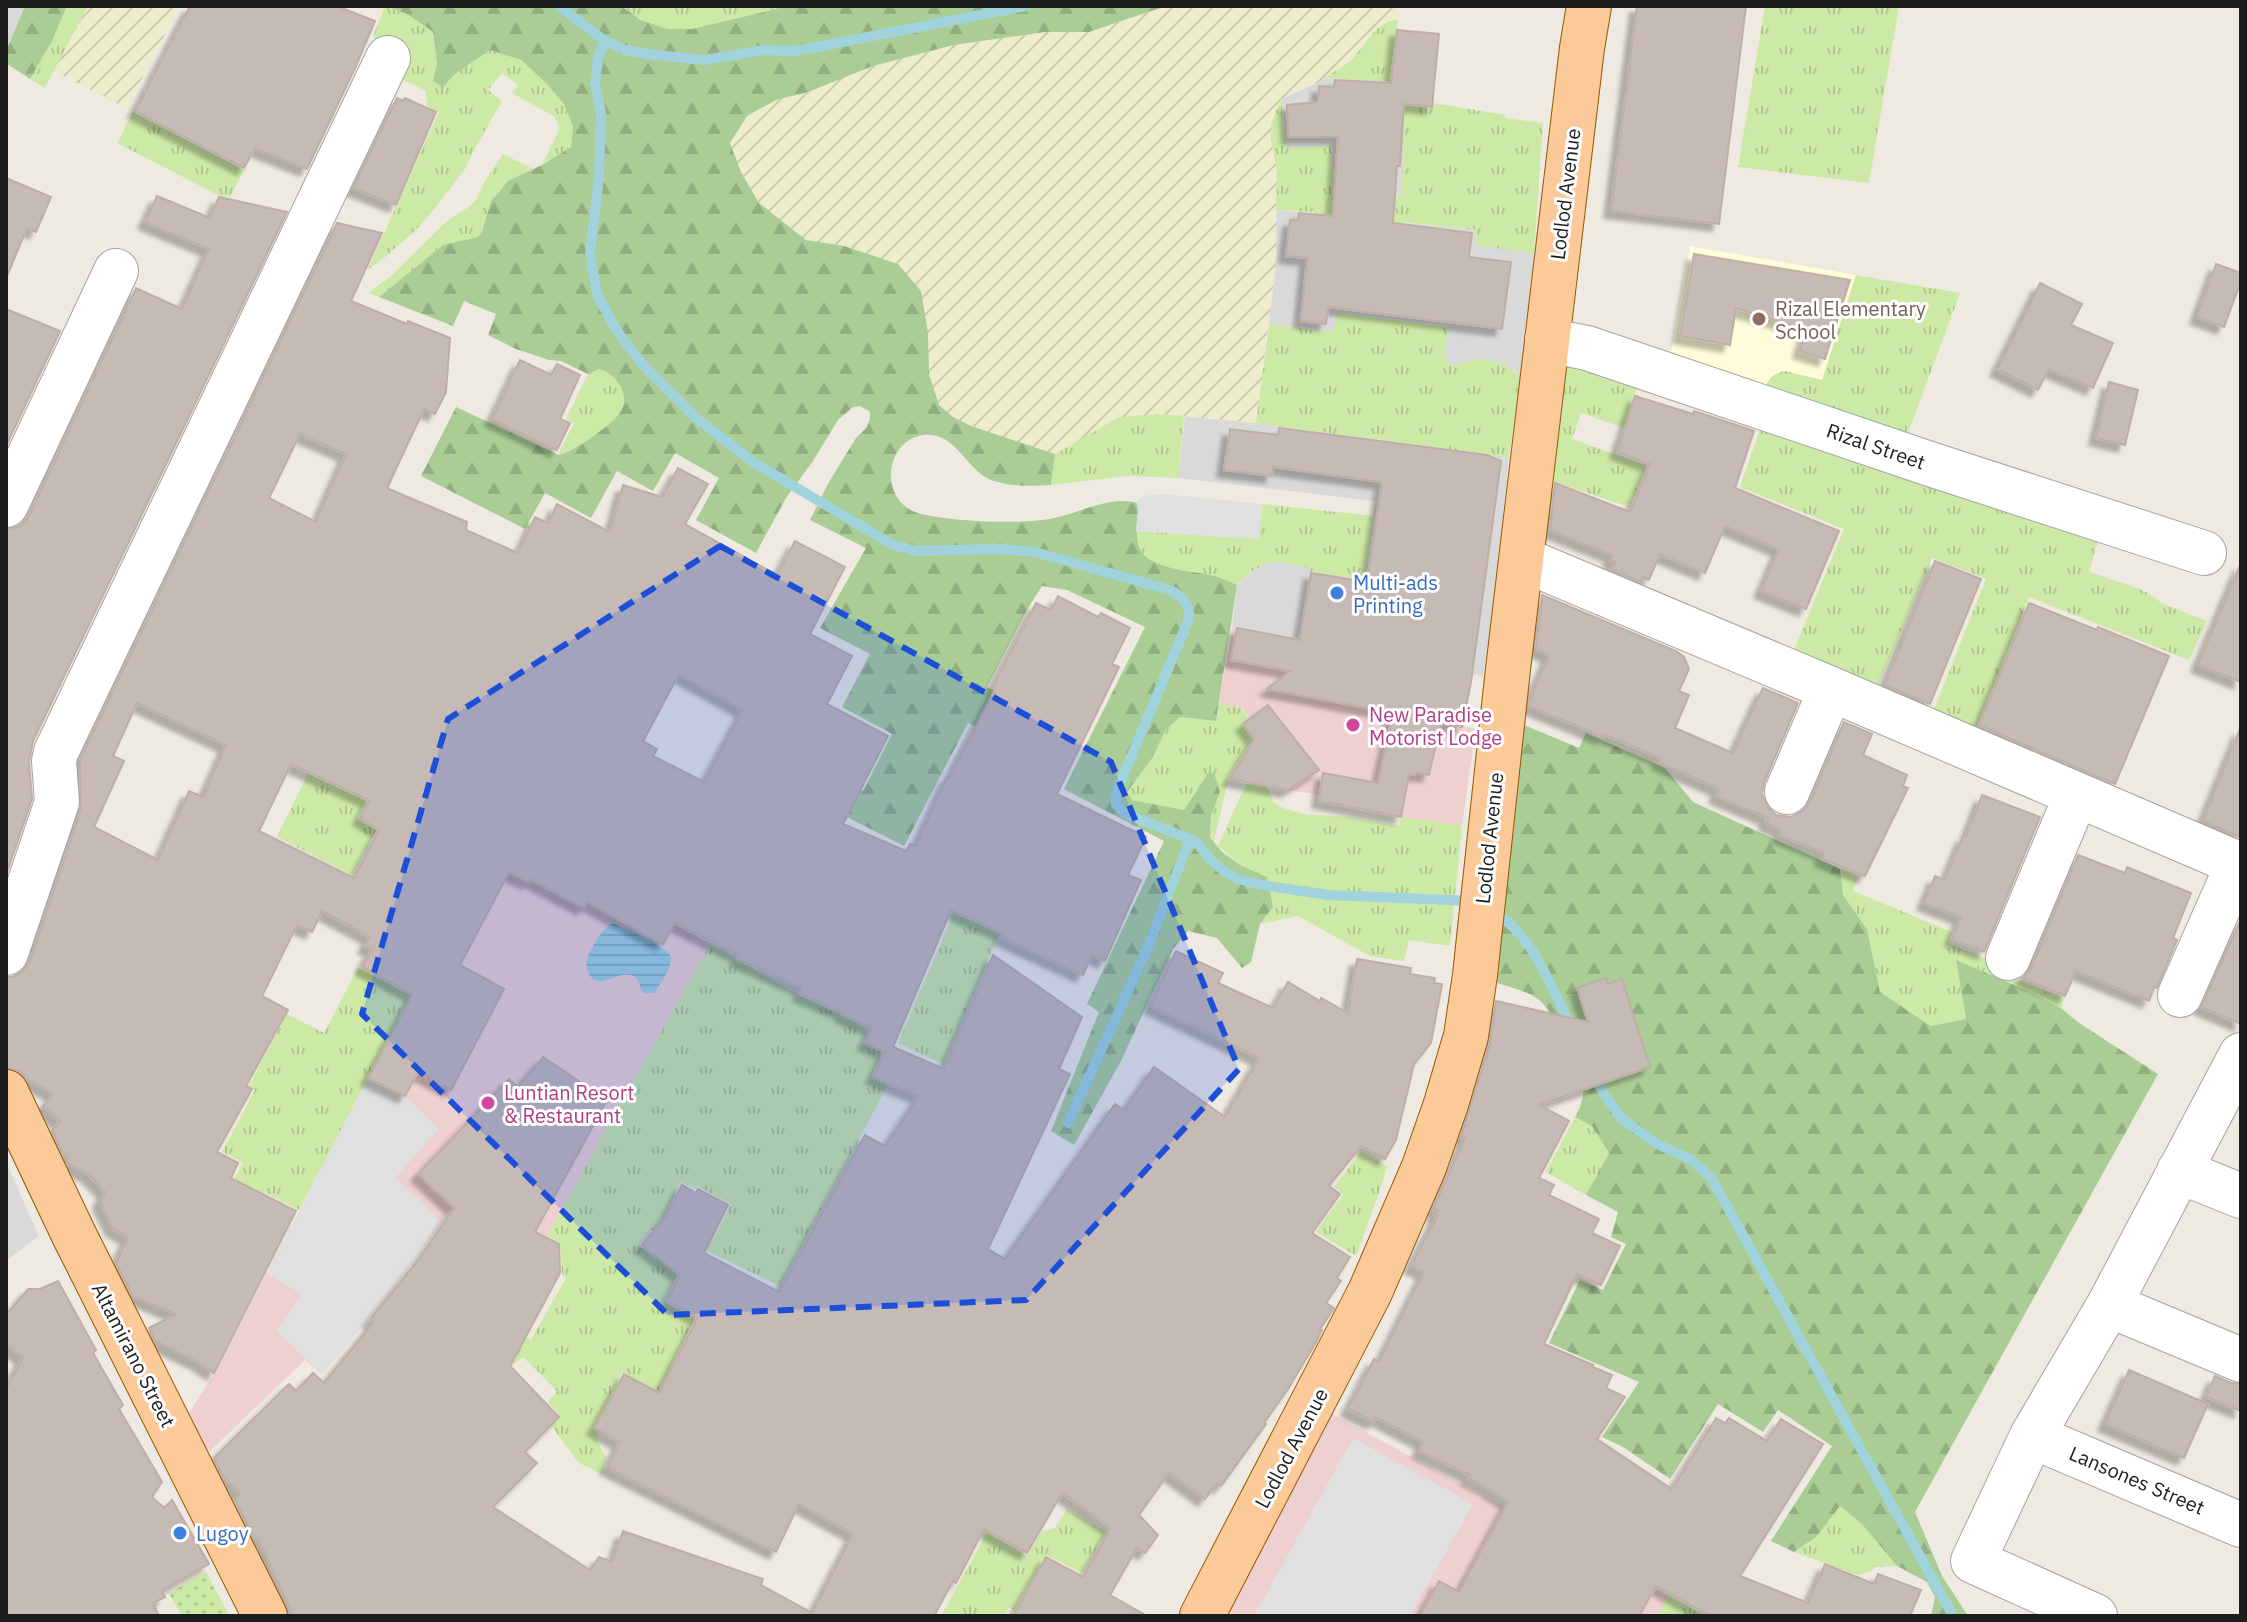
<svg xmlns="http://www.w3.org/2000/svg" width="2247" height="1622" font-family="'IBM Plex Sans',sans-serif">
	<defs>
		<pattern id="farmland-furrows" width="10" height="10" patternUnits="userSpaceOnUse" patternTransform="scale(2)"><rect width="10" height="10" fill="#ededcc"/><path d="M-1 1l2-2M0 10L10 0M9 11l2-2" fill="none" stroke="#cbcbaf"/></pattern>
		<pattern id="grass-tufts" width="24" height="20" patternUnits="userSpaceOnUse" patternTransform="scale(2)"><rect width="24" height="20" fill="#cce9a6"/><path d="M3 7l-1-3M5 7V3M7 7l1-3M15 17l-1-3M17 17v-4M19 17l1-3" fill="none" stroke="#afc78e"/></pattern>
		<pattern id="forest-firs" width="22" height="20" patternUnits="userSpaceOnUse" patternTransform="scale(2)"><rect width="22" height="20" fill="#aacd96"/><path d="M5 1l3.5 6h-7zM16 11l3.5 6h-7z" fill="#92af81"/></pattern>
		<pattern id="garden-dots" width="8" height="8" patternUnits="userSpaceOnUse" patternTransform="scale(2)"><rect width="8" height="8" fill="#cce9a6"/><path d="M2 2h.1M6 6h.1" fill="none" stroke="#afc78e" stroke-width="1.8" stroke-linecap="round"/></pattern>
		<pattern id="water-rules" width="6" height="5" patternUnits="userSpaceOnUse" patternTransform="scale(2)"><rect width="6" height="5" fill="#a1d3dc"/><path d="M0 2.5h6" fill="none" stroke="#8ab5bc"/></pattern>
		<filter id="shadow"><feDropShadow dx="-7" dy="7" stdDeviation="2" flood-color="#0004"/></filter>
	</defs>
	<rect width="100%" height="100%" fill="#eee9e1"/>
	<path fill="#dad9d9" d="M6 6H25L6 51Z
		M1324 78 1391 81 1404 143 1401 197 1344 193 1345 170 1332 169 1285 149 1281 99Z
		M1276 210 1477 230 1476 245 1541 253 1526 377 1520 378 1515 370 1474 360 1455 366 1448 364 1445 358 1448 326 1338 313 1333 332 1269 325 1276 264Z
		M1185 416 1256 423 1509 457 1497 577 1483 676 1232 627 1237 585 1264 563 1271 561 1312 568 1311 571 1364 579 1375 501 1178 478Z
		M6 1162 39 1236 6 1261Z"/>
	<path fill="#efd0d1" d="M1232 627 1473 674 1462 726 1476 729 1462 825 1401 817 1319 801V795L1288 790 1286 791 1248 742 1253 738 1243 724 1250 718 1242 708 1219 704Z
		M498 828 710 944 537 1254 450 1209 383 1302 322 1374 305 1360 204 1457 184 1420 216 1371Z
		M1330 1413 1668 1596 1657 1616H1225Z"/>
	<path fill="#fffcd9" d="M1690 246 1856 275 1812 411 1669 364Z"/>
	<path fill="url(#farmland-furrows)" d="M88 6H180L126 108 54 71Z
		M1174 6H1400L1398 19 1389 20 1376 29 1350 61 1317 83 1281 99 1271 124V140L1277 170 1276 264 1256 423 1156 414 1083 439 1055 454 993 435 953 417 939 405 933 391 929 374 928 333 921 291 844 246 806 241 759 203 741 172 729 143 747 116 776 100 808 92 873 66 954 45 1045 32H1089L1157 9Z"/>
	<path fill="url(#grass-tufts)" fill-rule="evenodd" d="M67 6H88L45 88 30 79 53 39Z
		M385 6 407 14 433 32 437 64 443 87 455 74 490 50 521 60 546 83 564 104 573 127 571 147 542 165 560 128 555 117 512 93 518 85 502 73 488 90 502 101 474 150 465 169 436 207 416 230 384 258 368 269 439 112 427 107 426 91 397 77 373 36Z
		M621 6H789C758 14 696 35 666 29 649 26 635 15 621 6Z
		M1765 6H1899L1869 183 1738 167Z
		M1398 19 1391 81 1324 78C1333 72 1343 67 1351 60 1366 45 1375 22 1398 19Z
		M1281 99 1286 148 1332 146V168L1345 170 1344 193 1401 196 1404 143 1391 141 1395 104 1432 108 1433 103 1505 115V118L1543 123 1534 253 1475 245 1477 230 1403 222 1398 256 1312 233 1314 212 1276 210 1277 170 1271 140V124Z
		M133 112 244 170 230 197 218 195 117 143Z
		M503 154 533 169C510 180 495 188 487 213 484 222 483 230 478 237L443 245 379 297 368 293 391 276 447 221 470 206 477 199 485 181Z
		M1856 275 1960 293 1905 441 1761 394C1767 382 1771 373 1785 371L1822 380Z
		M1337 313 1448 327 1445 358 1448 364C1457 366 1464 362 1473 360 1489 358 1511 363 1520 378L1509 457 1256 423 1269 325 1333 332Z
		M1563 364 1640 377 1624 428 1581 413 1572 439 1647 466 1629 507 1549 480Z
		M599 369C608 372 613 375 618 383 636 408 610 424 592 437 581 445 571 451 558 455L574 423 566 419 588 374Z
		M1156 414 1184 416 1178 478 1128 476 1051 485 1055 454 1119 417Z
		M1762 424 2100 534 2089 572 2140 589 2151 595 2163 604 2207 621 2189 660 2029 597 1975 731 1932 714 1986 579 1932 558 1876 690 1792 655 1844 529 1740 487Z
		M1263 504 1374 516 1364 579 1311 572V568C1269 561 1270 555 1237 585 1229 581 1222 578 1213 576 1194 571 1151 569 1140 551 1137 545 1137 538 1136 531L1258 539Z
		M1219 704 1241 708 1249 718 1241 724 1252 738 1247 741 1249 744 1229 776 1214 841 1210 836 1211 816 1220 792 1208 773 1184 810 1132 800 1127 792 1153 757 1165 731 1180 717 1216 721Z
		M1254 773 1266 783 1273 801 1280 807 1303 814 1349 817 1399 826 1401 817 1462 825 1450 946 1409 940 1404 961 1370 956 1298 916 1260 924 1273 907 1267 877 1242 866 1218 846 1241 795Z
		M308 774 366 801 356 819 376 830 352 875 277 837Z
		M1840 869 1858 877 1853 891 1952 932 1948 943 1989 960 2000 973 2063 998 2062 1009 2028 991 1956 961 1966 1019 1932 1026 1880 992 1867 929 1843 895Z
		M954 913 999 934 943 1064 898 1043Z
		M710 944 800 996 859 1024 867 1031 862 1043 882 1052 871 1077 888 1085 780 1286 693 1244 663 1302 694 1319 643 1423 633 1418 649 1387 622 1373 610 1397 612 1403C600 1427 589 1433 606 1457L602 1474 579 1463 549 1423 558 1413 548 1402 557 1391 523 1357 511 1367 500 1389 518 1333 531 1340 566 1278 562 1275 560 1243 547 1236ZM681 1182 695 1189 697 1186 731 1204 713 1240 664 1216ZM651 1230 667 1242 655 1258 638 1245Z
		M358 968 411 996 299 1210 263 1192 247 1225 224 1198 243 1163 222 1152 255 1090 249 1086 287 1014 324 1033Z
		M1575 1117 1592 1126 1609 1153 1586 1195 1546 1172Z
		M1361 1152 1387 1166 1382 1184 1356 1256 1316 1232 1344 1194 1334 1187Z
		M1840 1506 1862 1524 1897 1566 1875 1567 1870 1572 1858 1575 1794 1552 1816 1537Z
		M1067 1509 1106 1532 1082 1573 1046 1555 1014 1610 1009 1607 1003 1616H941L987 1533 1027 1556 1042 1531 1055 1528Z
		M1668 1596 1705 1616H1657Z"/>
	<path fill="url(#forest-firs)" d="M25 6H67L53 39 30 79 6 63V51Z
		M386 6H621L641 20 667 29H692L789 6H1174L1157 9 1089 32H1045L954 45 873 66 808 92 776 100 747 116 730 143 741 172 759 203 806 240 844 246 898 264 921 291 928 333 929 374 939 405 953 417 971 426 1055 454 1051 485C1032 486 1010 487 991 480 965 469 956 431 923 435 885 441 879 498 915 512 944 522 1024 525 1054 518 1080 513 1111 495 1137 503 1140 518 1134 532 1139 547 1146 569 1194 571 1214 576 1222 578 1229 581 1237 585L1216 721 1180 717 1165 731 1153 757 1127 792 1132 800 1184 810 1208 773H1214L1220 792 1211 816 1210 837 1222 852 1242 866 1267 877 1273 907 1260 924 1251 962 1242 968 1217 938 1188 931 1173 949 1120 1063 1074 1145 1051 1131 1099 1012 1087 1004 1164 841 1064 789 1145 627 1067 590 1042 586 1028 608 987 687 1035 713 1017 748 968 723 904 846 798 792 812 765 863 791 892 734 842 707 870 654 820 628 866 548 810 520 829 482 856 438 867 427 870 418V412L860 406 853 407 838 420 813 461 786 498 756 553 696 520 719 478 675 453 653 491 617 471 591 518 545 493 525 529 421 476 456 407 559 455C571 451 581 445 592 437 610 424 636 408 618 383 613 375 608 372 599 369L588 374 561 361 549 360 516 349 488 335 496 314 464 301 453 326 379 297 443 245 478 237 482 231 491 201 508 181 542 165 571 147 573 127 564 104 546 83 521 60 490 50 455 74 443 87 433 81 437 64 433 32 407 14Z
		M1524 725 1579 748 1586 733 1665 768 1693 802 1840 869 1843 895 1867 929 1880 992 1931 1026 1966 1019 1956 960 2028 991 2062 1009 2079 1023 2158 1074 1915 1512 1942 1576 1968 1616H1931L1935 1597 1927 1582 1897 1566 1862 1524 1840 1506 1816 1537 1794 1552 1771 1541 1832 1446 1778 1410 1763 1432 1718 1404 1670 1479 1623 1447 1602 1437 1639 1382 1549 1343 1580 1280 1603 1290 1626 1244 1611 1237 1618 1212 1586 1195 1609 1153 1592 1126 1575 1117C1580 1108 1584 1098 1583 1087 1581 1069 1553 1009 1538 999 1525 990 1506 986 1491 981Z"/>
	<path fill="url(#garden-dots)" d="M206 1572 229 1616H181L169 1593Z"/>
	<path fill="#e0e0e0" d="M1164 494 1263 504 1258 539 1136 531 1138 508 1137 503 1142 496Z
		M368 1078 405 1096 439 1129 395 1178 441 1222 383 1302 322 1374 276 1331 302 1294 267 1274Z
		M1353 1438 1473 1504 1410 1616H1254Z"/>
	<path fill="url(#water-rules)" d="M613 923 655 942V944C660 947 669 951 671 957 673 965 659 987 654 993H644L641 990 639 981C635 977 635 975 628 975 614 973 597 992 588 972 584 963 588 956 592 948 598 938 602 929 613 923Z"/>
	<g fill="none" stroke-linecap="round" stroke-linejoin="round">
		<path stroke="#a1d3dc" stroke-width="10" d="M559 6 605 41 625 50 646 54 704 60 764 50 793 51 812 48 1026 6
			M605 41 598 58 595 84 601 113 599 176 590 254 597 294 617 331 642 364 696 418 753 462 893 545 916 551 998 549 1035 552 1170 590C1183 597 1190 604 1189 619L1116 793V805L1126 814 1190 839 1197 843 1211 860 1224 871 1238 879 1262 885 1328 895 1474 901
			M1495 912C1534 938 1551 986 1571 1027
			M1594 1074 1602 1091 1622 1119 1657 1144 1692 1160 1712 1179 1953 1616
			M1068 1123 1148 947 1190 839"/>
	</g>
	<path fill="#c5bab5" stroke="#bfaea4" stroke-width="2" fill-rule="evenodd" filter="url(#shadow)" d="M190 6H337L375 21 355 68 307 169 255 148 244 168 135 111Z
		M1637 6H1746L1719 224 1611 211Z
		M1397 30 1439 34 1432 107 1404 104 1400 166H1397L1393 223 1472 233 1469 257 1511 262 1502 329 1328 307 1326 324 1301 321 1307 258 1286 256 1290 220H1298L1299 213 1333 216 1338 137H1289L1287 105 1318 102 1319 86 1334 87 1335 80 1391 83Z
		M397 98 403 101 405 98 436 112 396 205 353 188Z
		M6 178 51 197 36 232 27 228 7 276Z
		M157 196 210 218 219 197 287 212 33 741 29 762 32 799 6 875V530L20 526 29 516 136 288 182 309 209 249 145 222Z
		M337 223 382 233 351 301 407 324 408 321 450 338 446 392 435 414 424 409 388 486 389 489 467 522 466 530 518 553 535 517 548 523 557 504 610 532 623 485 662 497 678 468 708 484 685 524 777 575 795 541 845 567 810 634 852 656 827 704 888 736 843 824 906 851 910 844 916 846 947 777 949 778 996 688 993 686 1036 603 1051 610 1058 596 1098 617 1101 613 1130 628 1112 664 1119 667 1057 794 1146 837 1128 875 1141 880 1105 961 1092 955 1083 975 1001 937 1003 933 951 910 893 1047 944 1069 993 955 1082 1017 1059 1069 1070 1074 988 1249 1005 1259 1115 1104 1124 1110 1154 1067 1225 1117 1259 1058 1151 1006 1176 951 1223 973 1218 983 1273 1008 1288 982 1320 1001 1321 998 1348 1013 1357 959 1411 968 1410 974 1435 978 1434 983 1442 984 1431 1043 1414 1064 1396 1140 1385 1159 1361 1146 1329 1186 1340 1194 1312 1233 1350 1257 1337 1278 1341 1281 1326 1303 1334 1308 1320 1329 1322 1330 1315 1344 1288 1389 1264 1423 1266 1424 1221 1486 1216 1484 1205 1499 1169 1473 1139 1515 1158 1535 1145 1553 1137 1548 1110 1595 1147 1616H1013L1046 1557 1083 1577 1111 1528 1062 1493 1027 1553 984 1529 956 1583 953 1581 934 1616H293L262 1546 253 1536 235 1500 240 1494 222 1475 214 1458 289 1384 296 1391 313 1373 324 1383 373 1323 370 1320 422 1255 454 1208 418 1174 509 1079 518 1087 543 1057 607 1100 535 1232 559 1244 560 1273 510 1366 559 1417 525 1452 537 1463 493 1507 590 1570 599 1557 612 1562 623 1531 763 1579 761 1585 812 1613 853 1534 799 1504 776 1552 607 1467 620 1442 594 1428 624 1374 659 1393 698 1317 667 1301 680 1275 642 1245 666 1216 682 1185 696 1193 698 1189 728 1205 704 1253 779 1292 865 1135 885 1146 919 1096 873 1077 885 1052 865 1043 872 1028 842 1015 843 1012 800 994 802 988 737 959 739 955 675 923 663 944 587 902 584 908 530 879 528 882 509 872 460 965 504 989 451 1090 418 1072 405 1096 368 1078 413 994 362 967 372 950 365 946 370 937 322 911 312 932 297 925 262 996 288 1010 246 1086 252 1089 217 1152 238 1163 231 1178 296 1211 214 1373 196 1361 155 1341 149 1328 176 1314 133 1296 116 1263 128 1237 113 1229 100 1202 105 1192 89 1175 67 1163 68 1159 63 1154 52 1130 60 1122 43 1106 54 1094 28 1080 19 1071 6 1067V977H12L22 972 30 961 81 810 80 760ZM300 434 346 454 316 522 269 498ZM679 674 743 710 704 782 653 756 657 749 643 741ZM137 703 226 745 203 797 189 791 158 860 94 827 124 761 113 756ZM291 764 369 800 360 818 379 830 354 878 259 831Z
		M1694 254 1850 280 1825 359 1800 351 1806 330 1736 308 1730 345 1680 336Z
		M2216 264 2241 273V281L2224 327 2197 317Z
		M2040 283 2082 304 2071 325 2113 343 2093 388 2049 369 2038 390 1997 369Z
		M6 309 60 331 6 446Z
		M520 360 551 375 557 364 580 375 560 419 570 423 557 450 492 419Z
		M2109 382 2138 390 2125 445 2096 438Z
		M1635 396 1693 414 1694 411 1754 431 1735 488 1839 531 1806 609 1761 591 1779 549 1725 526 1705 573 1660 554 1649 580 1643 577 1641 582 1611 570 1615 562 1610 560 1612 555 1550 530 1555 483 1630 512 1650 464 1617 452Z
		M1279 428 1487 455 1501 461 1471 682 1462 727 1441 723 1429 775 1415 773V775L1409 774 1401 817 1319 801 1323 773 1378 783 1393 713 1267 689 1290 671 1231 660 1237 628 1300 640 1311 573 1367 582 1382 482 1273 467 1272 476 1224 470 1230 429 1278 435Z
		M1935 561 1981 579 1930 704 1885 685Z
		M2241 563V682L2198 665Z
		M1542 595 1676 651 1684 657 1689 669 1679 691 1689 695 1675 728 1733 753 1763 688 1798 703 1764 783 1762 794 1767 806 1776 815 1791 817 1803 811 1810 802 1844 722 1872 734 1863 755 1907 775 1903 786 1908 788 1865 876 1822 859 1824 853 1779 835 1782 830 1766 823 1768 818 1716 796 1719 789 1659 762 1661 758 1604 734 1603 737 1529 706 1530 699 1549 655 1536 649Z
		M2029 603 2097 630 2098 627 2169 656 2115 784 1979 725Z
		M1268 705 1319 770 1288 790 1230 779 1254 739 1243 724Z
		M2240 729 2241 730V838L2203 821Z
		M1982 795 2040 817 1984 952 1952 939 1961 917 1924 903 1935 876 1945 880 1963 836 1966 837Z
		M2078 855 2125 873 2127 867 2191 893 2173 938 2177 940 2157 988 2154 987 2149 1001 2076 971 2065 996 2023 978 2031 968Z
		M2241 919V1024L2201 1007Z
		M1606 978 1608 984 1622 979 1650 1067 1539 1105 1569 1121 1539 1178 1554 1185 1549 1195 1599 1219 1592 1233 1620 1246 1601 1285 1577 1274 1544 1344 1593 1365V1367L1612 1375 1606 1388 1625 1397 1597 1439 1672 1489 1716 1418 1725 1423 1729 1418 1767 1441 1781 1419 1823 1444 1740 1576 1808 1603 1825 1564 1874 1584 1878 1574 1921 1590 1910 1616H1711L1656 1586 1639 1616H1420L1439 1581 1459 1592 1508 1502 1483 1485 1468 1478 1470 1475 1419 1451 1423 1442 1376 1417 1374 1422 1348 1409 1374 1359 1379 1362 1424 1272 1411 1266 1437 1216 1434 1215 1437 1210 1433 1209 1465 1138 1461 1137 1490 1043 1496 1001 1588 1022 1577 988Z
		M58 1281 96 1350 93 1353 123 1405 119 1409 162 1482 152 1497 164 1508 172 1500 209 1564 162 1591 165 1597 153 1603 159 1616H6V1389L23 1357 6 1345V1315L28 1289H40Z
		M2129 1370 2208 1404 2184 1458 2105 1424Z
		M2215 1376 2231 1383 2241 1384V1411L2206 1397Z"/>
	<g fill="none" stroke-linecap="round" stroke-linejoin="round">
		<g stroke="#a3a3a3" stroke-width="46">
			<path id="minor" d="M1547 340 1587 348 1930 464 2204 553
				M6 505 116 271
				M1522 559 1831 689 2241 865
				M1787 792 1831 689
				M6 953 57 802 54 761 56 752 388 58
				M2008 958 2076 796
				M2180 995 2238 864
				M2179 1171 2241 1196
				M2109 1305 2241 1360
				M2032 1436 2241 1525
				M2095 1616 1973 1561 2032 1436 2109 1305 2241 1055"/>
		</g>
		<g stroke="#945800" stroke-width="46">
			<path id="major" d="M6 1092 74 1235 265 1616
				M1202 1616 1370 1292 1424 1167 1446 1104 1466 1036 1475 975 1508 669 1582 48 1589 6"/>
		</g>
		<use href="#minor" stroke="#fff" stroke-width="44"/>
		<use href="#major" stroke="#fcc998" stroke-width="44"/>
	</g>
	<path fill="#1d4ed8" fill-opacity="0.2" stroke="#1d4ed8" stroke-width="6" stroke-dasharray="16 10" stroke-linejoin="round" d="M720 546 1111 762 1239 1069 1026 1300 668 1315 362 1014 448 719Z"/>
	<circle fill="#8d6e63" stroke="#fff" stroke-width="3" cx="1759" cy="319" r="8"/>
	<g fill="#3f7fe0" stroke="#fff" stroke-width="3">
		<circle cx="1337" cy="593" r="8"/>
		<circle cx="180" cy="1533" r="8"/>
	</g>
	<g fill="#d1479c" stroke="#fff" stroke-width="3">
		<circle cx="1353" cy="725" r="8"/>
		<circle cx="488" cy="1103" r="8"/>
	</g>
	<g text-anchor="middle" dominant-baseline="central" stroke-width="6" stroke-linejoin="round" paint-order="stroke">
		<g font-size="20" fill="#1c1c1c" stroke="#fff">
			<text transform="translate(1565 194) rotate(-83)">Lodlod Avenue</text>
			<text transform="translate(1876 446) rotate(19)">Rizal Street</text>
			<text transform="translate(1489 838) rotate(-84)">Lodlod Avenue</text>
			<text transform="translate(134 1355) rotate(63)">Altamirano Street</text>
			<text transform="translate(1291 1448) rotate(-62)">Lodlod Avenue</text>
			<text transform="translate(2137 1480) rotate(23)">Lansones Street</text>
		</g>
		<g font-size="20" fill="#785e54" stroke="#fff" text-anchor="start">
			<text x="1775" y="308">Rizal Elementary<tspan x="1775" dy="23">School</tspan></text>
		</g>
		<g font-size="20" fill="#366cbe" stroke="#fff" text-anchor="start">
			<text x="1353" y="582">Multi-ads<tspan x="1353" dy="23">Printing</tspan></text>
			<text x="196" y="1533">Lugoy</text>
		</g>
		<g font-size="20" fill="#b23c85" stroke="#fff" text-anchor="start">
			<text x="1369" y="714">New Paradise<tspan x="1369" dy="23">Motorist Lodge</tspan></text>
			<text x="504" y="1092">Luntian Resort<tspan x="504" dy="23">&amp; Restaurant</tspan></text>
		</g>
	</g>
	<rect width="2247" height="1622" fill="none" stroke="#1c1c1c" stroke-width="16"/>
</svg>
